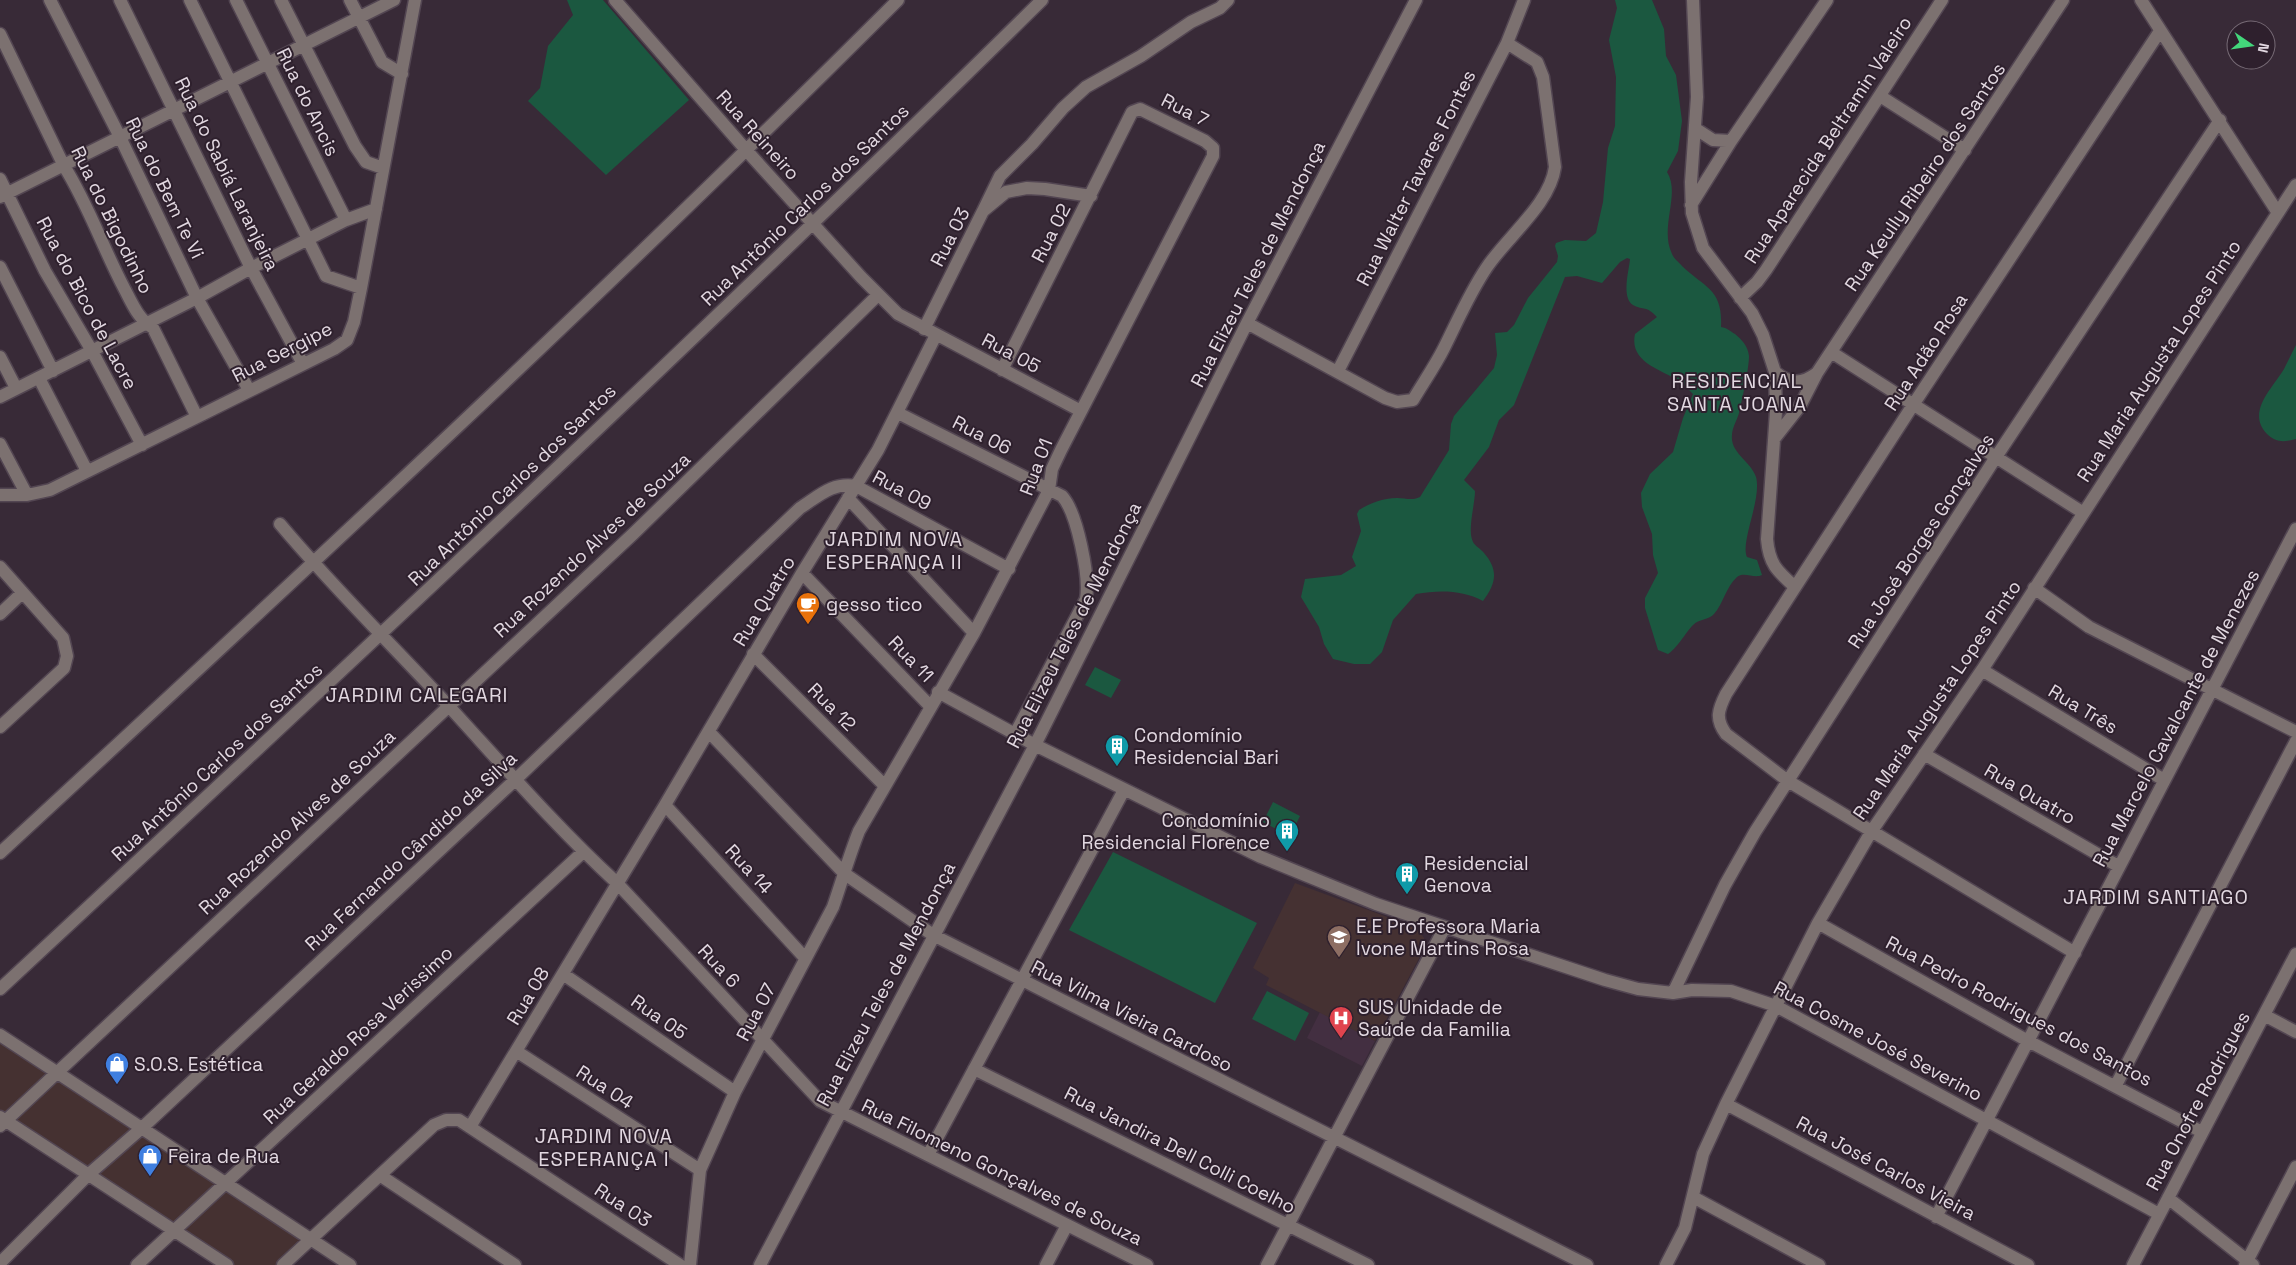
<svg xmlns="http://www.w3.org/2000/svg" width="2296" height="1265" font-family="'Space Grotesk',sans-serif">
	<rect width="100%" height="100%" fill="#382a37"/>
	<path fill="#453131" d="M0 1042 302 1241 277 1265H228L0 1113Z"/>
	<path fill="#432f41" d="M1320 1012 1375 1041 1362 1066 1307 1038Z"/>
	<path fill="#453132" d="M1295 883 1417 928 1424 938 1425 947 1375 1041 1266 985 1269 978 1253 968Z"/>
	<path fill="#1b5840" d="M567 0H603L689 100 606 175 528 101 540 88 548 46 573 15Z
		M1615 0H1652L1664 29 1666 56 1676 75 1682 121 1678 151 1667 172C1681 194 1659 227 1672 254 1674 259 1679 262 1682 266 1705 288 1723 289 1721 327 1727 328 1730 331 1735 334 1742 340 1748 346 1749 356 1749 369 1742 400 1739 413 1737 420 1732 428 1732 435 1730 453 1751 461 1756 477 1762 499 1740 542 1747 557L1757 560 1762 575C1754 579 1744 571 1737 577 1726 587 1723 604 1714 614 1709 619 1703 619 1697 622 1688 627 1680 646 1668 654L1658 650 1645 608V598L1658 573 1653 555 1652 534 1642 507 1641 493 1650 474 1673 452 1683 418 1693 394C1689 390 1684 384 1679 381 1660 369 1629 362 1635 334L1657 317C1646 305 1644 311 1633 305 1621 297 1629 271 1630 259L1627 258 1620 262 1602 283 1577 276 1565 277 1514 405 1499 420 1489 447 1464 480 1475 491C1475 505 1467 530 1473 542 1475 546 1481 549 1484 553 1499 570 1496 584 1483 601 1462 590 1440 590 1416 594L1393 620 1382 652 1370 664H1354L1333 659 1324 644 1319 627 1301 597 1305 579 1341 575 1356 566 1352 557 1361 531 1357 514 1359 510C1370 503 1383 498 1397 498 1406 498 1411 501 1420 497L1449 450 1451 424 1454 416 1494 368 1497 355 1495 333 1507 332 1514 325 1528 298 1557 262 1558 256 1555 246 1556 243 1565 240 1586 241 1596 233 1603 202 1608 148 1615 126 1616 77 1609 40 1617 8Z
		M2296 345V439C2285 442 2276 443 2267 434 2246 412 2272 389 2284 369 2288 361 2292 353 2296 345Z
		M1095 667 1121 680 1111 698 1085 685Z
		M1273 802 1300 816 1290 836 1263 822Z
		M1113 852 1257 923 1215 1003 1069 930Z
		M1267 991 1309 1013 1295 1041 1252 1019Z"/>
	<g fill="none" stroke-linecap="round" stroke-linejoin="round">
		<g stroke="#534652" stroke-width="15">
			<path id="minor" d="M50 0 120 137 197 298 249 390
				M120 0 251 268 303 364
				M190 0 326 276 361 288
				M236 0 346 220
				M281 0 355 146 366 162 383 168
				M350 0 382 62 402 74
				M615 0 747 151 861 277 898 314 1081 411
				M1693 0 1697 97 1691 182 1692 213 1703 248 1752 313 1763 335 1775 372 1776 412 1767 539C1769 564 1777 571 1795 587
				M2141 0 2278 213
				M0 34 64 166C88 204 103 248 124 288 132 303 138 319 153 328L197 417
				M1880 96 1965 150
				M1696 129 1713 140 1731 141
				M0 179 45 271 92 351 142 445
				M0 197 394 0
				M1691 205 1731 141 1827 0
				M983 211 1000 176 1032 144 1063 108 1086 87 1141 56 1191 22 1220 8 1228 0
				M0 267 53 371
				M1740 298 1757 282 1766 270 1942 0
				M1247 323 1385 398 1397 402 1413 400C1423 383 1435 366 1444 348 1458 320 1470 292 1487 267 1508 236 1550 204 1555 167L1543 77 1537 62 1507 43
				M924 329 983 211 1006 192 1027 188 1045 189 1091 196
				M1831 352 2082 512
				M0 357 16 388
				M1338 371 1507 43 1524 0
				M1775 372C1790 384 1801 385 1817 373
				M39 378 87 471
				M0 397 197 298 251 268 346 220 376 209
				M898 413 1062 496C1077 512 1090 577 1086 599L1015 734
				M1774 439 1800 406 1817 373 2063 0
				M0 444 27 495
				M0 495H27L50 490 334 349 347 340 354 322 361 288 415 0
				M848 498 974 633
				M280 524C332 586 390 643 445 702 501 763 555 826 617 883L820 1101 1147 1265
				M0 567 63 638 67 656 64 668 0 727
				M802 573 930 706
				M2034 588 2089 627 2296 732
				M0 614 22 593
				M753 654 885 786
				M1982 670 2164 780
				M938 692 1035 745 1261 857 1376 904 1605 980 1638 989 1673 993 1692 990 1731 991 1776 1006 2159 1214
				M709 732 845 874 933 935 1587 1265
				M1924 754 2118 866
				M665 805 805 958
				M0 853C303 573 606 292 898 0
				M1818 923 2028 1041 2202 1132
				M2075 953 1788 781 1726 734C1715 719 1718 710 1726 694L1913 405 2160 31
				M563 974 735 1092
				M0 989C351 663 701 336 1042 0
				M1673 993 1725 885 1755 832 1996 457 2220 120
				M2264 1015 2296 1032
				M0 1035 350 1265
				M516 1051 700 1170
				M974 1069 1368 1265
				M2116 1085 2296 741
				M1726 1104 2028 1265
				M0 1117 227 1265
				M0 1126 633 534 878 295
				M470 1127 665 805 802 573 878 450 936 335
				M928 1155 1124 790
				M381 1176 515 1265
				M1693 1197 1819 1265
				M2168 1198 2253 1265
				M1936 1217 2296 529
				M0 1263 89 1174 143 1127 515 780 800 508C819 496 832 482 856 486L1009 569
				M137 1265 583 852
				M283 1265 434 1125 446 1120H459L680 1265
				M690 1265 700 1170 735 1092 833 907C842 881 849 856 859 831L974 633 1049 490 1052 469 1061 450 1213 156V148L1205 141 1140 109 1132 112 1002 370
				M760 1265 1035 745 1247 323 1416 0
				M1046 1265 1067 1225
				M1267 1265 1445 927
				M1666 1265 1685 1228 1703 1154 1726 1104 1818 923 1871 832 1982 670 2296 185
				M2133 1265 2296 954
				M2245 1265 2296 1167"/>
		</g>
		<use href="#minor" stroke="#7c7170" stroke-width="12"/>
	</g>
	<defs>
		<g id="cafe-pin" transform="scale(1.25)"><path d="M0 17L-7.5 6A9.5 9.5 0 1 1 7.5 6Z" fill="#e8710a" stroke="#2e202d"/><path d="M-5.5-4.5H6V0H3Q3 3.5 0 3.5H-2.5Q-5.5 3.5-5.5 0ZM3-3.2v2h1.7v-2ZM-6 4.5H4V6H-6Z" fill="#fff"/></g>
		<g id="building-pin" transform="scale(1.25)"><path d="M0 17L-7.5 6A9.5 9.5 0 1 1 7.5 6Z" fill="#0f9aa8" stroke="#2e202d"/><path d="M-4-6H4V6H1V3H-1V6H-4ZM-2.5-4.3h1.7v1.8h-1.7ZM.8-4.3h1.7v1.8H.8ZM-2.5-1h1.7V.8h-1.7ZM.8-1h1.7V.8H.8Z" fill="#fff"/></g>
		<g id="school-pin" transform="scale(1.25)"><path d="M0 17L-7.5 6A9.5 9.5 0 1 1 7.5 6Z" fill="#8d6e63" stroke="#2e202d"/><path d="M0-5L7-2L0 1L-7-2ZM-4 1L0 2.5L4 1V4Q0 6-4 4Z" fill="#fff"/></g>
		<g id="hospital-pin" transform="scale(1.25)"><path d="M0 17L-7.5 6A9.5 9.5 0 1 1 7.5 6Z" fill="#e0444e" stroke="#2e202d"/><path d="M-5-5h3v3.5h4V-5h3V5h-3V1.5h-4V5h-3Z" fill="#fff"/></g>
		<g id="shop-pin" transform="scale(1.25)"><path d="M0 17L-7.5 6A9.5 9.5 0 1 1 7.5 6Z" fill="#3f7fe0" stroke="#2e202d"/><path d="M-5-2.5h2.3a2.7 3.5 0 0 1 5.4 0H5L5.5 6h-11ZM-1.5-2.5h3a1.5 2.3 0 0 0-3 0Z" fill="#fff"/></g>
	</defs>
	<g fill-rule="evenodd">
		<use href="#cafe-pin" x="808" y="604"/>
		<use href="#building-pin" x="1117" y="746"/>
		<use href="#building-pin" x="1287" y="831"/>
		<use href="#building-pin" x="1407" y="874"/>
		<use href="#school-pin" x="1339" y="937"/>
		<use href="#hospital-pin" x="1341" y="1018"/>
		<use href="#shop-pin" x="117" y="1064"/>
		<use href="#shop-pin" x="150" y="1156"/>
	</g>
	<g text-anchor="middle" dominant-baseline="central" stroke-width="4" stroke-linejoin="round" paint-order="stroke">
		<g font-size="19" fill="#e2d8e1" stroke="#2e202d">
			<text transform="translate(308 102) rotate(64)">Rua do Ancis</text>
			<text transform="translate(1185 110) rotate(27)">Rua 7</text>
			<text transform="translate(758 135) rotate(48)">Rua Reineiro</text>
			<text transform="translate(1828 140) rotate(-57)">Rua Aparecida Beltramin Valeiro</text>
			<text transform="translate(227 174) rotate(64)">Rua do Sabiá Laranjeira</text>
			<text transform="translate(1925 177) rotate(-56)">Rua Keully Ribeiro dos Santos</text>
			<text transform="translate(1416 178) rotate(-63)">Rua Walter Tavares Fontes</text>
			<text transform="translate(165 188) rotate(64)">Rua do Bem Te Vi</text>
			<text transform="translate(805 205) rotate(-44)">Rua Antônio Carlos dos Santos</text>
			<text transform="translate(112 220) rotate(64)">Rua do Bigodinho</text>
			<text transform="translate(1051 233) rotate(-63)">Rua 02</text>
			<text transform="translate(950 237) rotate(-63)">Rua 03</text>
			<text transform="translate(1258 264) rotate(-63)">Rua Elizeu Teles de Mendonça</text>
			<text transform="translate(87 303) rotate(62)">Rua do Bico de Lacre</text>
			<text transform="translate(282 352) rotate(-27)">Rua Sergipe</text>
			<text transform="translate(1926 352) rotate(-57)">Rua Adão Rosa</text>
			<text transform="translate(1011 353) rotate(28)">Rua 05</text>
			<text transform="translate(2159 361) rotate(-57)">Rua Maria Augusta Lopes Pinto</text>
			<text transform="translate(982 435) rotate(27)">Rua 06</text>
			<text transform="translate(1036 467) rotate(-69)">Rua 01</text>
			<text transform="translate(512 485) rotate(-44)">Rua Antônio Carlos dos Santos</text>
			<text transform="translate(902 490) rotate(28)">Rua 09</text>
			<text transform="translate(1921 541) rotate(-57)">Rua José Borges Gonçalves</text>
			<text transform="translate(592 545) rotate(-43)">Rua Rozendo Alves de Souza</text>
			<text transform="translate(764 601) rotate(-59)">Rua Quatro</text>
			<text transform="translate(1074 625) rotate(-63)">Rua Elizeu Teles de Mendonça</text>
			<text transform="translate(911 659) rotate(46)">Rua 11</text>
			<text transform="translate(1937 700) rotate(-56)">Rua Maria Augusta Lopes Pinto</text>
			<text transform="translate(832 707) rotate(45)">Rua 12</text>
			<text transform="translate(2083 709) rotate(31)">Rua Três</text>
			<text transform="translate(2176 718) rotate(-62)">Rua Marcelo Cavalcante de Menezes</text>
			<text transform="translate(217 762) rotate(-43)">Rua Antônio Carlos dos Santos</text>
			<text transform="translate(2030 794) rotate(30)">Rua Quatro</text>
			<text transform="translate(297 822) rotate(-43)">Rua Rozendo Alves de Souza</text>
			<text transform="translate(411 851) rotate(-43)">Rua Fernando Cândido da Silva</text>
			<text transform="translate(749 869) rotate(47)">Rua 14</text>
			<text transform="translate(719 966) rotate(47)">Rua 6</text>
			<text transform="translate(886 984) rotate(-62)">Rua Elizeu Teles de Mendonça</text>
			<text transform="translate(528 996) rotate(-59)">Rua 08</text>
			<text transform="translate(2019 1011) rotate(28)">Rua Pedro Rodrigues dos Santos</text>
			<text transform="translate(756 1012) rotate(-62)">Rua 07</text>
			<text transform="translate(1132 1016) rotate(27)">Rua Vilma Vieira Cardoso</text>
			<text transform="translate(659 1017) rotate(35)">Rua 05</text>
			<text transform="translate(358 1035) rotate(-43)">Rua Geraldo Rosa Verissimo</text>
			<text transform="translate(1878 1041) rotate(28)">Rua Cosme José Severino</text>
			<text transform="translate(605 1087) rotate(33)">Rua 04</text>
			<text transform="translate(2198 1101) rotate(-62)">Rua Onofre Rodrigues</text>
			<text transform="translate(1180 1150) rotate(27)">Rua Jandira Dell Colli Coelho</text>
			<text transform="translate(1886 1168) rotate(28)">Rua José Carlos Vieira</text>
			<text transform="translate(1002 1172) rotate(26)">Rua Filomeno Gonçalves de Souza</text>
			<text transform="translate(623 1205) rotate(33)">Rua 03</text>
		</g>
		<g font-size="19" fill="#e2d8e1" stroke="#2e202d" text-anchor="start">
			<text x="826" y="604">gesso tico</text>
			<text x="1134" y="735">Condomínio<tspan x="1134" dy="22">Residencial Bari</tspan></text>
			<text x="1270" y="820" text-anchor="end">Condomínio<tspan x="1270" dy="22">Residencial Florence</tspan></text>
			<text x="1424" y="863">Residencial<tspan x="1424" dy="22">Genova</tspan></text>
			<text x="1356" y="926">E.E Professora Maria<tspan x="1356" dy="22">Ivone Martins Rosa</tspan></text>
			<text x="1358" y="1007">SUS Unidade de<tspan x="1358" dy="22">Saúde da Familia</tspan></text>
			<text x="134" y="1064">S.O.S. Estética</text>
			<text x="168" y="1156">Feira de Rua</text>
		</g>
		<g font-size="20" letter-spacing="1" fill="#e2d8e1" stroke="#2e202d">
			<text x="1737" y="381">RESIDENCIAL<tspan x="1737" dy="23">SANTA JOANA</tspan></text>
			<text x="894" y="539">JARDIM NOVA<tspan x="894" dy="23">ESPERANÇA II</tspan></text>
			<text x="417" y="695">JARDIM CALEGARI</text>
			<text x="2156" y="897">JARDIM SANTIAGO</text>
			<text x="604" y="1136">JARDIM NOVA<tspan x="604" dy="23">ESPERANÇA I</tspan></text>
		</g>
	</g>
	<g transform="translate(2251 45) rotate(103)"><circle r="24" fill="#2e202d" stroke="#766a75"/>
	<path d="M0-4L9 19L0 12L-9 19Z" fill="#43d77b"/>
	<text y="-8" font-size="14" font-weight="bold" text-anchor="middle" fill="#e2d8e1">N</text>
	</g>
</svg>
